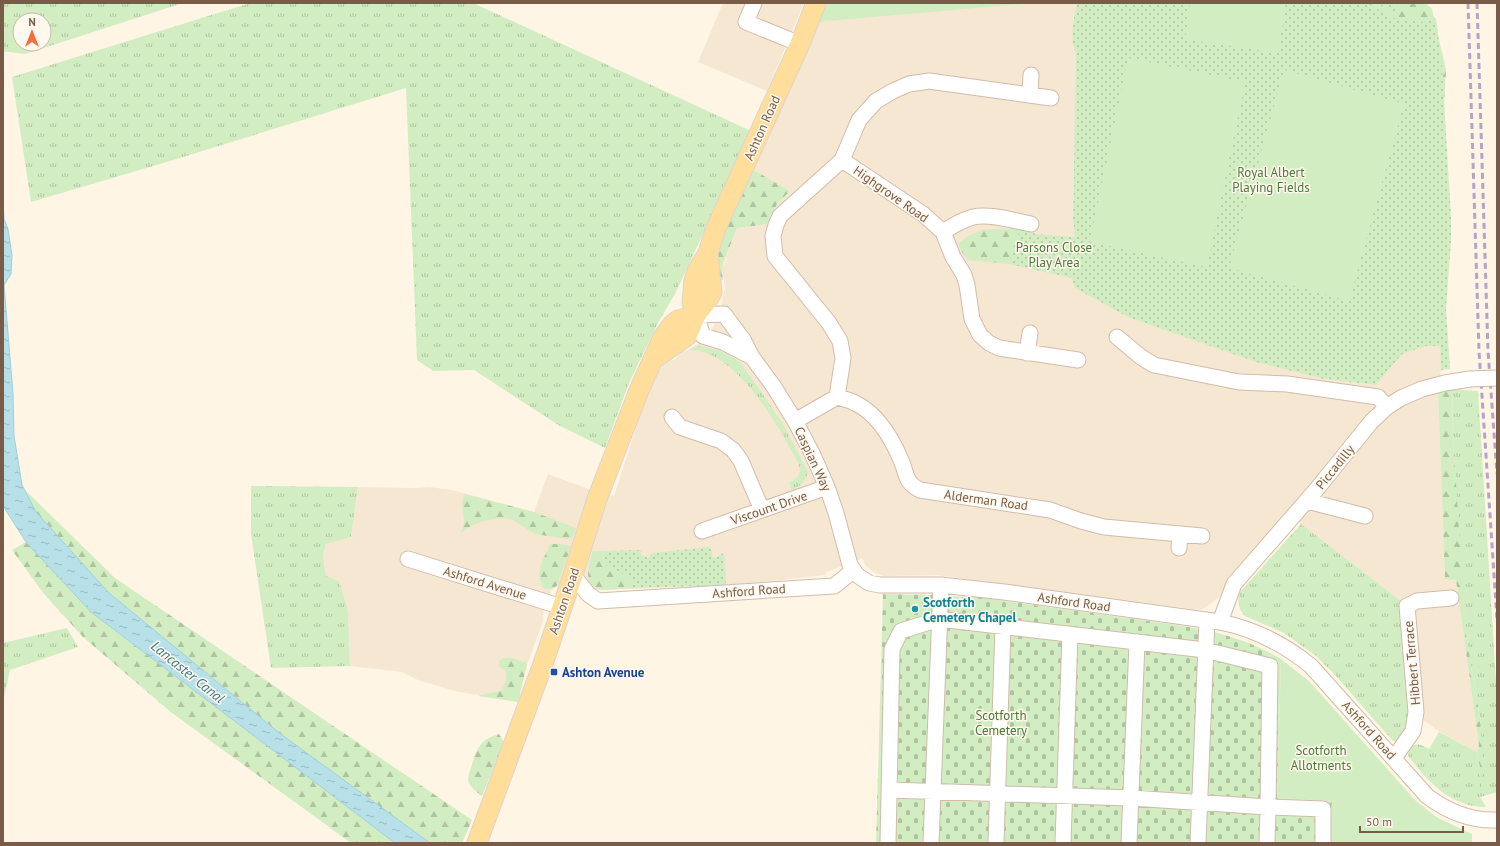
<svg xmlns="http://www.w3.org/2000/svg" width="1500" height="846" font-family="'PT Sans',sans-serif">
	<defs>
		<pattern id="grass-tufts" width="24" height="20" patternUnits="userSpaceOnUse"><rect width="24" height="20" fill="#d2edc2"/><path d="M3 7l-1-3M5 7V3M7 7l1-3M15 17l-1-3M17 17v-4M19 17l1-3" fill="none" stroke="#afc3a0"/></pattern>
		<pattern id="forest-firs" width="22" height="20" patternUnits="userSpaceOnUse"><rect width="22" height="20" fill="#d2edc2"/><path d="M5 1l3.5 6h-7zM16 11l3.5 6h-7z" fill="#afc3a0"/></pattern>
		<pattern id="cemetery-stones" width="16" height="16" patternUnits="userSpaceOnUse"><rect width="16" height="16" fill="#d2edc2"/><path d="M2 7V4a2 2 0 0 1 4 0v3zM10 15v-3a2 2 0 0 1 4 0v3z" fill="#afc3a0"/></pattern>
		<pattern id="park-dots" width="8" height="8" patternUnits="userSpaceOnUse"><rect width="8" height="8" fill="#d2edc2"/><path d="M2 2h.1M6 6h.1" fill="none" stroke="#afc3a0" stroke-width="1.8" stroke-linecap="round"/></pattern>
		<pattern id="water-ripples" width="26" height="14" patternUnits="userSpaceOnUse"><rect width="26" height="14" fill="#b7e0e9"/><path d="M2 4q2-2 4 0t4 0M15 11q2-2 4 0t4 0" fill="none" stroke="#9ab9bf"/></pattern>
	</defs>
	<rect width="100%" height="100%" fill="#fef5e5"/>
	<path fill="#f6e7d2" d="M723 3H804L767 91 698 62Z
		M824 3H1077L1073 20V49L1076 53 1073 221 1075 236 1130 318 1256 362 1324 379 1376 385 1402 354 1426 346H1440L1441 370 1438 391 1445 579 1456 580 1479 745 1477 752 1440 732 1410 711 1401 601 1301 524 1289 510 1218 598 1205 608 1199 610 937 575 884 576 872 571 866 566 862 558 827 572 825 575 773 581 726 585 604 590 557 586 552 589 543 613V621L527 665 518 702 455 691 418 680 402 672 350 666 348 611 326 576 323 555 326 544 351 537 358 487 415 488 429 487 452 490 534 512 548 474 591 490 614 496 646 397 656 375 668 359 674 360 682 352 688 350 708 337 718 318 725 288 722 269 737 228 767 224 777 204 790 191 754 170Z"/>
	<path fill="url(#grass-tufts)" fill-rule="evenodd" d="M3 3H183L25 54C17 54 10 51 3 52ZM20 20H44V44H20Z
		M250 3H473L751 131 675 294 659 321 629 383 605 448 560 426 474 370 433 371 417 360 406 88 170 161 31 202 12 77Z
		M698 346 718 350 736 359 744 367 783 424 808 472C805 482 801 486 791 490L789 482C798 479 801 474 799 465 781 429 735 347 688 350Z
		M1452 389 1478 391 1497 698V792L1480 797 1486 807C1451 807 1428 782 1408 756L1410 747C1418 742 1422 745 1429 749L1439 732 1477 752 1480 768 1481 788 1480 719 1466 634 1460 560 1453 438Z
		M251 486 358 487 351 537 326 544 323 555 326 576 339 581 348 611 350 666 271 668 251 534Z
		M1301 524 1401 601 1411 726 1397 741H1393L1334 674 1315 655 1284 633 1245 616C1238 608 1237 602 1240 592Z
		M67 628 78 647 10 670 3 702V643Z"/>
	<path fill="url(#forest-firs)" d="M1365 3H1425L1432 9 1446 70 1444 104Z
		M754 170 790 191 777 204 767 224 737 228 723 264 722 269 723 280H716V259L722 236Z
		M1020 228 1009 264 968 260 961 251 958 244 968 236 981 230Z
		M1452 389 1453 438 1466 634 1480 719 1483 760 1480 797V768L1477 752 1479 745 1456 580 1445 579 1438 391Z
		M25 490 115 578 472 820 462 843H430L278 732 109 593 36 512Z
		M464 494 534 512 576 528 573 537 567 539 535 534 511 519 500 518 480 522 471 526 461 533 464 523 462 504Z
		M26 542 91 612 395 843H351L172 713 83 637 44 594 12 550Z
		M550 544H560L571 546 557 586 552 589H544C533 574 544 559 550 544Z
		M593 551H604L603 564 636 580 631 588C596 591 579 594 593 551Z
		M503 658H513L527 663 518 702 479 696C487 692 494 694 502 690L506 680V671L499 666V661Z
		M499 734 504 742 482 796C477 792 469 787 468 780 468 776 470 771 471 768 476 750 480 739 499 734Z"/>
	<path fill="url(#cemetery-stones)" d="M883 594 934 595 947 597 949 596 984 598C1031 605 1079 611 1126 618 1182 626 1231 629 1281 659L1277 798 1332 801 1330 843H876Z"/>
	<path fill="url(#park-dots)" d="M1077 3H1367L1393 18 1421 22 1436 18 1442 67 1451 216V241L1446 309 1450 369 1441 370 1440 346H1426L1402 354 1376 385 1324 379 1256 362 1130 318 1075 288 1072 278 1009 264 1020 228 1036 234 1073 237 1075 236 1073 221 1076 53C1069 42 1074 15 1077 3Z
		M1375 3H1398L1396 12Z
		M710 547 713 558 724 553 726 585 631 588 635 580 603 564 604 551 643 550 640 554 648 558 652 553Z"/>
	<path fill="#d2edc2" d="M824 3H1032L817 22Z
		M1190 3H1286L1278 53 1185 39Z
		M1128 58 1245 82 1207 267 1090 242Z
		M1284 70 1404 104 1349 301 1229 268Z
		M1281 659 1309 681 1415 800 1426 809 1438 818 1472 834V843H1330L1332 801 1277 798Z"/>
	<path fill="url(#water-ripples)" stroke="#9dd0dc" d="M3 198 4 219 8 229 12 255 11 274 4 285 13 394 14 436 22 485 36 512 109 593 278 732 430 843H395L91 612 26 542 3 506Z"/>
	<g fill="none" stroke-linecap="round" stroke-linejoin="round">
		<g stroke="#d0bcaa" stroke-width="17">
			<path id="minor" d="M754 3 746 22 800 44
				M1030 95 1031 75
				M842 160 923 214 943 232 953 257 964 275 967 285 972 319 980 335 989 343 999 348 1078 360
				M943 232C952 226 962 220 973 217 989 213 1015 221 1031 224
				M1117 337 1141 357 1154 365 1239 382 1287 384 1378 397 1387 407
				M1027 353 1030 333
				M752 357 723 342 703 336 696 315 724 314 744 341 752 357 774 387 795 421 812 453 827 487 836 513 850 565 857 575 869 583 880 585H941L1004 592 1220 622C1255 629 1284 644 1311 666L1427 796C1448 812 1470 821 1497 820
				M837 397C843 399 850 400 855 403 877 413 892 439 901 460 907 474 905 483 920 490L1050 510 1081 521 1104 527 1202 536
				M672 417 680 427 721 441 733 450 741 461 762 510
				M795 421 837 397 843 358 840 341 829 323 775 256 773 236 776 225 780 216 842 160 859 120 876 101 893 91 909 84 929 81 1051 98
				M1307 501 1365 516
				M702 531 827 487
				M1179 548 1180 534
				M408 559 562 607
				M573 575 588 594 598 601 834 586 853 571
				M1220 622 1234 584 1316 490 1371 422 1387 407 1401 398 1422 389 1445 383 1470 379
				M1394 758 1413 731 1416 712 1407 606 1417 601 1451 598
				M889 790 1131 798 1268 807 1267 843
				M888 843 892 649 901 631 939 619 1205 650 1270 666 1268 807 1323 809V843
				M931 843 941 585
				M996 843 1003 626
				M1063 843 1070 634
				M1129 843 1137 642
				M1198 843 1207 620"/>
		</g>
		<g stroke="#dcd4cf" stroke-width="21">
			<path id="major" d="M696 315 692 302 694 280 697 271 708 253 716 228 800 44 816 3
				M654 359 687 336 696 315 706 302 712 293 708 253
				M477 843 543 664 573 575 597 499 640 388 663 337 672 325 678 320 696 315"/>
		</g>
		<use href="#minor" stroke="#fff" stroke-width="15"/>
		<use href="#major" stroke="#ffdd9b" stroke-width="19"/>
		<path stroke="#b8a2c9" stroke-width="3" stroke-dasharray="6 4" stroke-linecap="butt" d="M1468 3 1479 351 1497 619
			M1477 3 1488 351 1497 474"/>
		<g stroke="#d0bcaa" stroke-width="17" stroke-linecap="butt">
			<path id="minor-bridge" d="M1470 379 1497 378"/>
		</g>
		<use href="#minor-bridge" stroke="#fff" stroke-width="15"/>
	</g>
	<circle fill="#0f9aa8" stroke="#fff8ed" stroke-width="1.5" cx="915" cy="609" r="4"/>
	<rect fill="#1a4fb4" stroke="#fff8ed" stroke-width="1.5" x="550" y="668" width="8" height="8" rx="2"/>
	<g text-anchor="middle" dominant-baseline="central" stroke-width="3" stroke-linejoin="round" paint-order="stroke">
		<g font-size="13" fill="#795b48" stroke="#fff8ed">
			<text transform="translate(762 128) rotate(-66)">Ashton Road</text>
			<text transform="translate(891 194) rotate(35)">Highgrove Road</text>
			<text transform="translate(813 459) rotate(65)">Caspian Way</text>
			<text transform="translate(1335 467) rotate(-51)">Piccadilly</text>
			<text transform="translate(986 500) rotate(8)">Alderman Road</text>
			<text transform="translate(769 508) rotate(-19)">Viscount Drive</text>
			<text transform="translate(485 583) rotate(17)">Ashford Avenue</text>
			<text transform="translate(749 591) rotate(-4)">Ashford Road</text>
			<text transform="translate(564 601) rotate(-71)">Ashton Road</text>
			<text transform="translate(1074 602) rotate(8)">Ashford Road</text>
			<text transform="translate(1412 663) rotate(-95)">Hibbert Terrace</text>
			<text transform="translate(1369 730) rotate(48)">Ashford Road</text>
		</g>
		<g font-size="13" fill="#4c7a3c" stroke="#fff8ed">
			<text x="1271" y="172">Royal Albert<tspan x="1271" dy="15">Playing Fields</tspan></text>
			<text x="1054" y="247">Parsons Close<tspan x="1054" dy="15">Play Area</tspan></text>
			<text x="1001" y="715">Scotforth<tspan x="1001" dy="15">Cemetery</tspan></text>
			<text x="1321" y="750">Scotforth<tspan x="1321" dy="15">Allotments</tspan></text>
		</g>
		<g font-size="13" font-weight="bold" fill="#0d838f" stroke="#fff8ed" text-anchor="start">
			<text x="923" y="602">Scotforth<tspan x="923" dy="15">Cemetery Chapel</tspan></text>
		</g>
		<g font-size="13" font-weight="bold" fill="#164399" stroke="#fff8ed" text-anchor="start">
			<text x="562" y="672">Ashton Avenue</text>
		</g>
		<g font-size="14" font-style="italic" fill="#3c7887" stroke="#fff8ed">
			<text transform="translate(188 672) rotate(39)">Lancaster Canal</text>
		</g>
	</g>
	<rect width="1500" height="846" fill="none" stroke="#795b48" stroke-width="8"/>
	<g transform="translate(32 32)"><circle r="19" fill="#fff8ed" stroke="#c9b9ab"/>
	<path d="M0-3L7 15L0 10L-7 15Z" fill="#f16e41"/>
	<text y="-6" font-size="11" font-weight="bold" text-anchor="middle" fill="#795b48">N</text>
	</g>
	<path d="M1360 826v6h103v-6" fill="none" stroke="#795b48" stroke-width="2"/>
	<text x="1366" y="826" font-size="12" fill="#795b48" stroke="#fff8ed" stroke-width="3" paint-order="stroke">50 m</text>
</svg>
